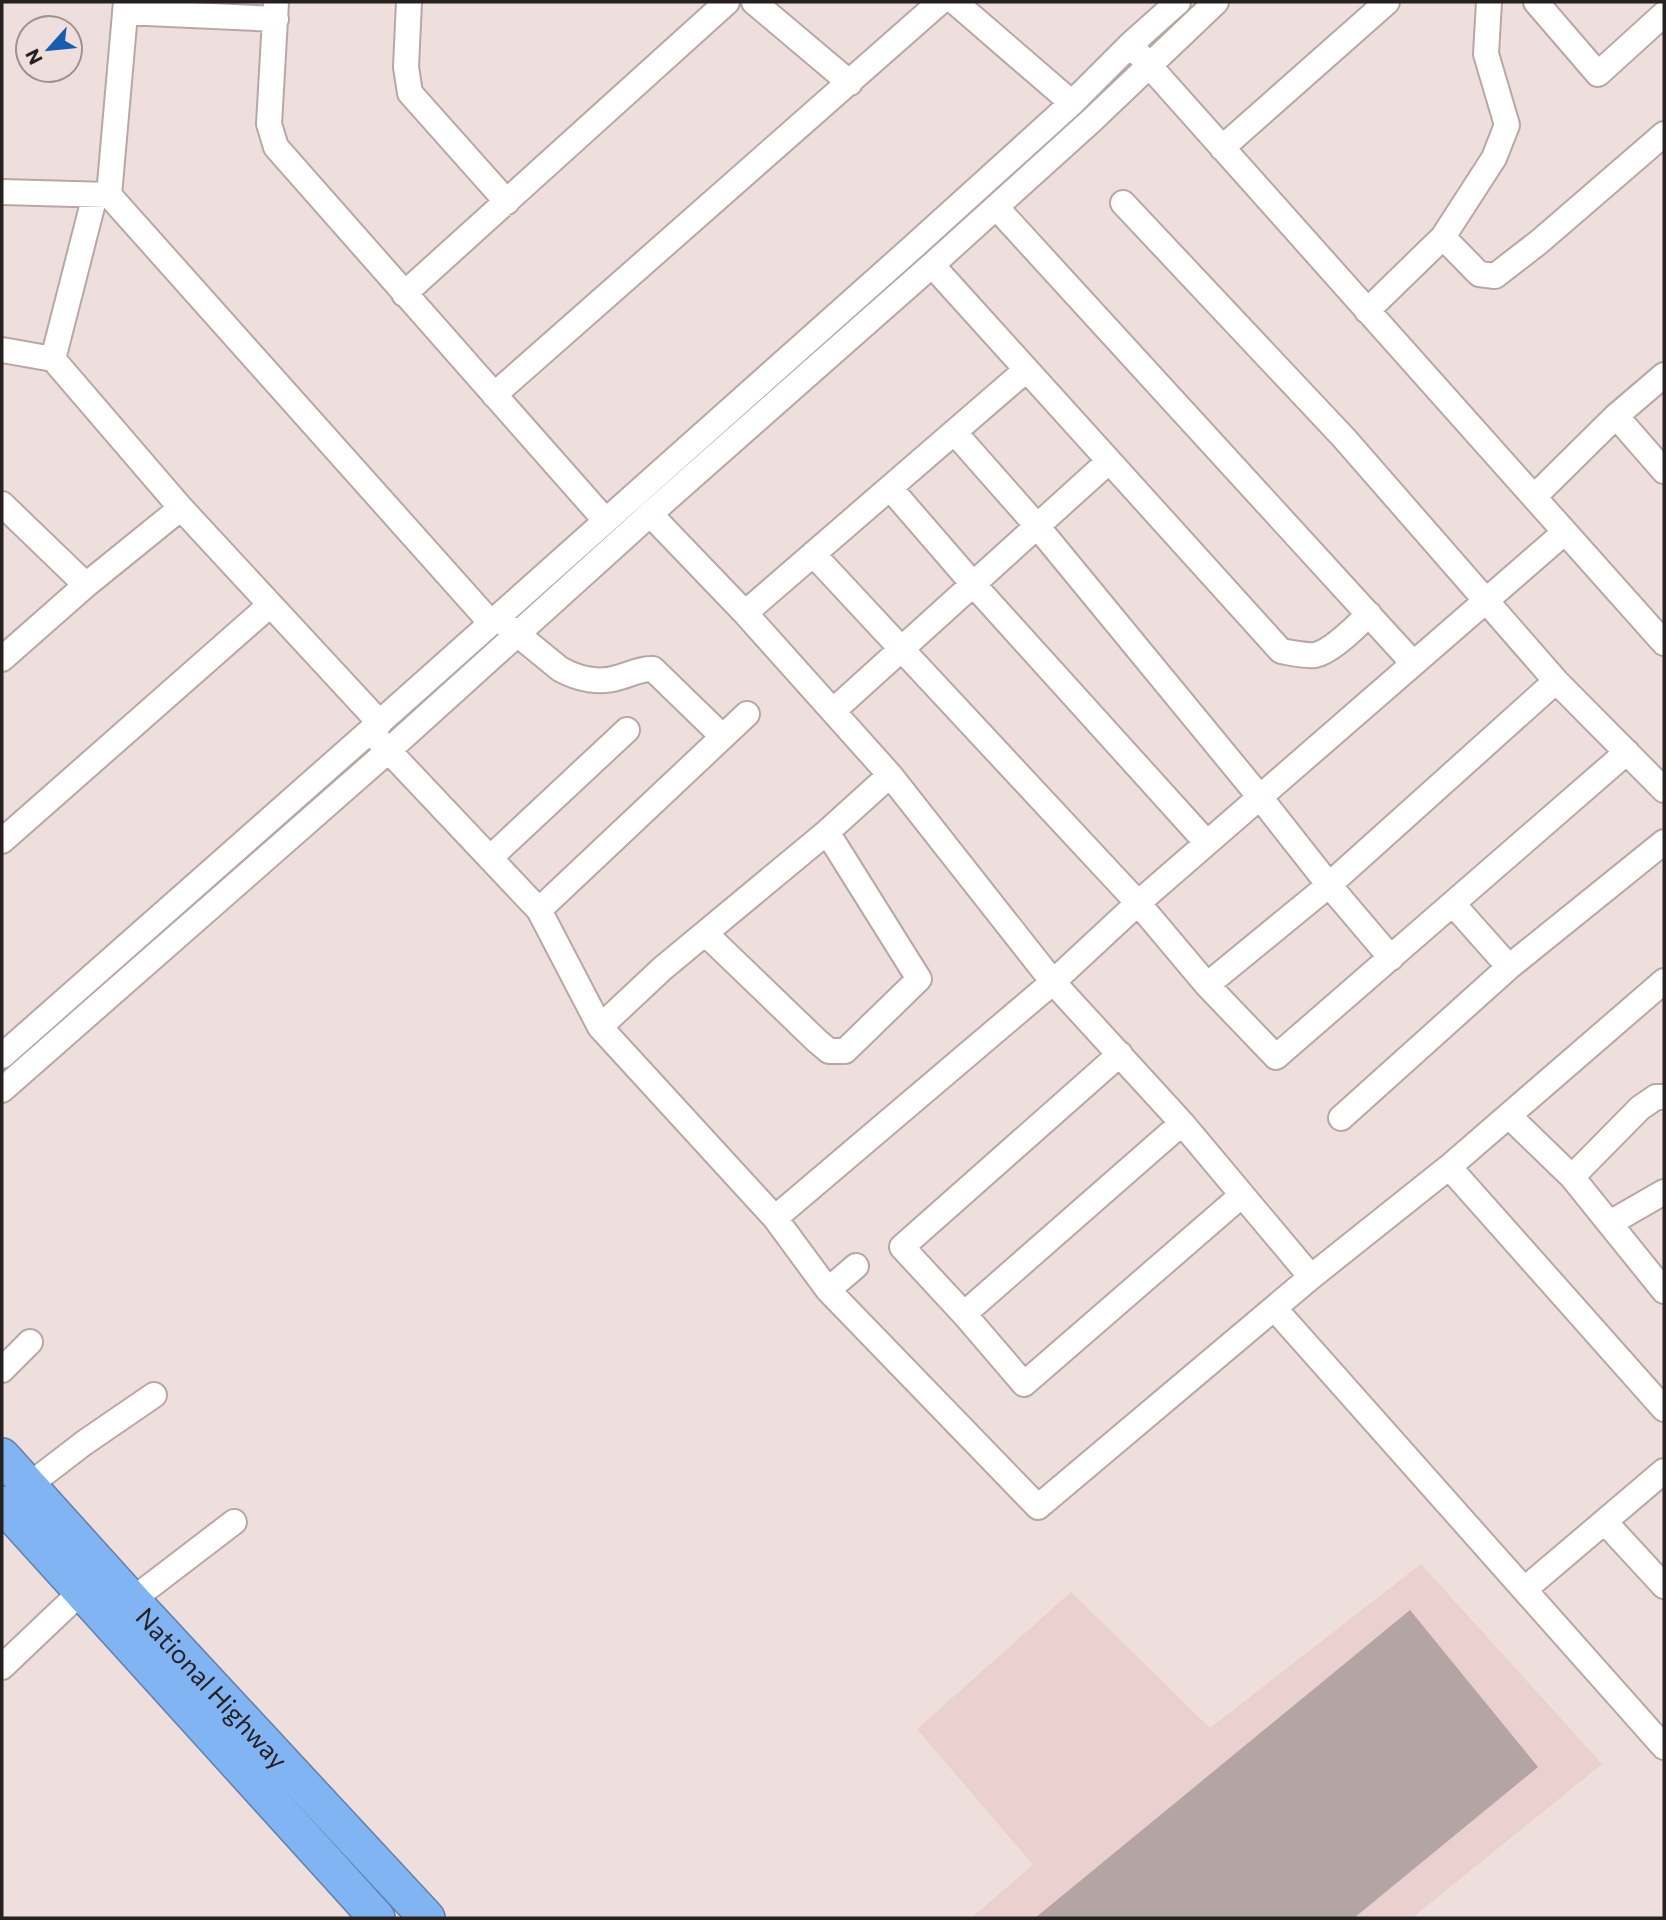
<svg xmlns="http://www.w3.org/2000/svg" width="1666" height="1920" font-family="Commissioner,sans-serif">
	<rect width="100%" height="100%" fill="#eededc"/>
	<path fill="#ead1cf" d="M1421 1564 1602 1764 1412 1918H971L1033 1865 917 1729 1071 1592 1210 1728Z"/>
	<path fill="#b4a5a4" d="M1410 1610 1538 1767 1354 1918H1035Z"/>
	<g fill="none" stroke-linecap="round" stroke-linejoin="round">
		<g stroke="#b7a8a6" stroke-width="28">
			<path id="minor" d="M276 2 269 124 276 147 605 520
				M409 2 406 67 410 93 507 202
				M754 2 850 83
				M955 2 1072 103
				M1536 2 1598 74 1664 14
				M125 12 276 19
				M1138 53 1664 643
				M1222 148 1387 2
				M2 192 109 195 126 2
				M109 195 491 623
				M1123 203 1344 438 1556 681 1664 790
				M996 207 1413 663
				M1443 237 1479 274 1495 276 1539 242 1664 134
				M932 265 1281 651C1292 653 1304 656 1315 655 1331 652 1357 626 1369 614
				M404 294 727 2
				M1367 311 1443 237 1494 158 1507 125 1486 54 1489 2
				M2 350 53 359 181 508 380 723
				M53 359 95 195
				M494 395 940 2
				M1616 416 1664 471
				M955 433 1037 526 1259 796 1329 885 1391 958
				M890 488 973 584 1207 843
				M1534 497 1616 416 1664 375
				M2 504 86 585
				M650 514 745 613 890 775 1053 982 1182 1123 1311 1277
				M813 554 1138 903 1207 985 1276 1057 1627 752
				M745 613 1026 370
				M505 624 560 669C578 679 600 684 620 677 631 674 642 668 653 669L723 737
				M2 659 86 585 181 508
				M833 711 1108 462
				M370 731 539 910 600 1027 775 1218 828 1290 1038 1507 1311 1277 1449 1167 1664 981
				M2 841 270 605
				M490 858 627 730
				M1453 904 1509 967
				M539 910 747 714
				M706 934 817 1041 829 1051H845L919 979 827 832
				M1207 985 1329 885 1556 681
				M600 1027 663 968 827 832 890 775
				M1120 1054 902 1247 964 1314 1182 1123
				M2 1056 370 731 913 247 1072 103 1131 44 1178 2
				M2 1090 388 751 650 514 932 265 1091 121 1216 2
				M1509 1116 1572 1177 1664 1291
				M1341 1118 1509 967 1664 842
				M1449 1167 1664 1409
				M1572 1177 1640 1108 1656 1097H1664
				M775 1218 1053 982 1138 903 1565 532
				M1610 1223 1664 1192
				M828 1290 856 1266
				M1275 1309 1664 1747
				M964 1314 1024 1384 1242 1195
				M2 1370 30 1342
				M28 1486 84 1443 154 1395
				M1605 1522 1664 1586
				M1525 1589 1664 1471
				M132 1600 234 1522
				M2 1667 82 1591"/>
		</g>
		<g stroke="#6180a9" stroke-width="38">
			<g id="highway">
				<path id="s1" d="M2 1456 132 1600 427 1918"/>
				<path d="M2 1504 377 1918"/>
			</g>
		</g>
		<use href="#minor" stroke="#fff" stroke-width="24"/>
		<use href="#highway" stroke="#81b4f3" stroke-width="35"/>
	</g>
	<g text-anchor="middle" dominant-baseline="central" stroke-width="7" stroke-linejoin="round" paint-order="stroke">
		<g font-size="26" fill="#262020" stroke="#eededc">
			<text stroke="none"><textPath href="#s1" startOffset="313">National Highway</textPath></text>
		</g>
	</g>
	<rect width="1666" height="1920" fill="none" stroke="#262020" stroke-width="7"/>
	<g transform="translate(49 49) rotate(243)"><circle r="33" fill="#eededc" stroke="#9e9291" stroke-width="2"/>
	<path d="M0-5L12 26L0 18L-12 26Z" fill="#155ead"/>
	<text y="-10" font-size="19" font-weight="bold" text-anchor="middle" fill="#262020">N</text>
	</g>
</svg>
